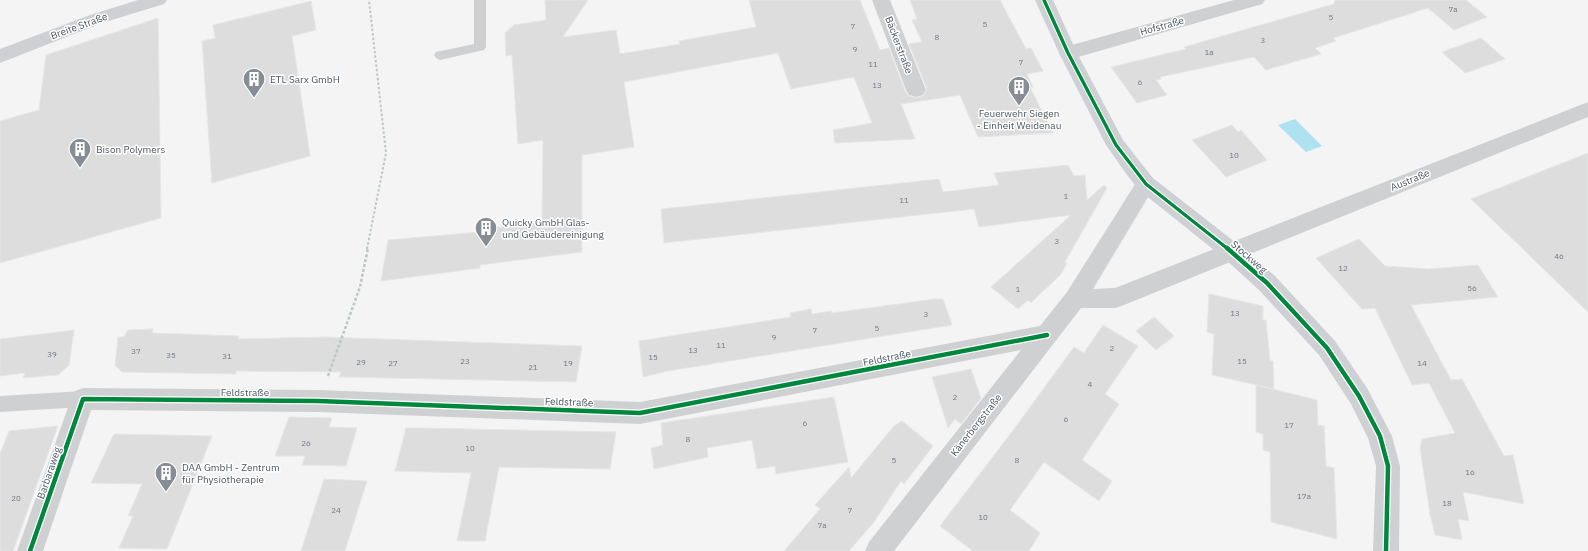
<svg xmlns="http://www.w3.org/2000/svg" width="1588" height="551" font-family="'IBM Plex Sans',sans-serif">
	<rect width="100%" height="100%" fill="#f4f4f4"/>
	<path fill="#aee2f0" d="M1295 119 1322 146 1306 152 1278 125Z"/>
	<path fill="#ddddde" stroke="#e5e6e7" d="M545 0H588L563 37 616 30 620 54 680 44 679 41 756 27 749 0H860L880 50 889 48 905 91 909 96 916 98 924 96 927 89 909 44 922 42 912 20 917 19 910 0H1000L1026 49 1031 48 1043 71 1027 74 1033 87H1030L1053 133 978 137 960 95 901 104 915 139 835 143 833 130 872 123 854 77 791 89 778 53 624 82 634 147 582 155V252L480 265V268L381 281 388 240 480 232 481 229 542 223 543 140 518 144 512 55 506 56 505 33 514 25 546 20Z
		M1335 0H1466L1487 17 1454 30 1428 8 1333 38 1336 41 1315 48 1321 54 1266 70 1254 57 1160 77 1161 79 1156 80 1167 95 1137 103 1111 67 1186 49 1184 47 1334 4Z
		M311 1 316 30 292 36 310 156 212 183 202 41 215 38 213 25Z
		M158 18 161 218 0 263V121L39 110 46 55Z
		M1481 38 1505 59 1465 73 1442 52Z
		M1232 125 1238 132 1241 130 1267 160 1226 177 1192 140Z
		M1588 153V312L1471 199Z
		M1068 165 1074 176 1085 175 1087 200 1104 185 1107 188 1065 262 1067 263 1061 274 1031 303 1028 300 1018 309 991 287 1071 215 979 227 974 209 664 243 661 209 939 179 943 192 999 185 994 173Z
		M1359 239 1385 266 1428 269 1478 265 1498 297 1411 305 1451 380 1462 379 1504 456 1513 455 1524 504 1463 492 1469 521 1458 519 1462 540 1435 535 1430 514 1420 448 1422 439 1455 433 1429 383 1412 385 1375 308 1362 309 1316 258Z
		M1209 294 1263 306V320H1266L1270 361H1273L1274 389 1212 375 1214 334 1207 332Z
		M935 299H943L952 325 668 371 643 377 639 341 791 317 790 313 811 309 812 314 831 311 832 313Z
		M1154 317 1174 336 1156 350 1136 331Z
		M1103 325 1138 346 1105 394 1119 404 1082 460 1112 481 1099 501 1044 462 1010 510 1040 533 1029 551H973L940 526 1011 433 1074 347 1084 353Z
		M153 329 152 333 239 336 238 339 324 337 582 346 576 382 339 377 341 372 236 371V374L122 372 115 365 118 337H124L128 330Z
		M74 330 69 365 58 375 23 378 25 373 0 376V339Z
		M971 369 981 398 961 424 955 419 948 428 932 377Z
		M1256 385 1317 400 1318 425 1324 426 1326 466 1334 468 1337 539 1271 522 1270 452 1263 450V434L1256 432Z
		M834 397 848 462 776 474 775 466 757 469 752 440 707 448 708 457 654 469 651 448 663 445 661 423Z
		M289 417 332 418 329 427 357 428 346 466 302 465 305 456H275Z
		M902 421 933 446 904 484 901 481 874 522 849 551H784L820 509 815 505 849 467 851 478 894 426Z
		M58 426 13 551H0V454L9 431Z
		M406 428H422L616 432 610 469 499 467 485 541H457L471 473 395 471Z
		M114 434 212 436 167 549 119 548 133 516H128L142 484 91 483Z
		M324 479 367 481 345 551H301Z"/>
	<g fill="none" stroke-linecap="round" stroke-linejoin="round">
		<path stroke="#bcc7c4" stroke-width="2" stroke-dasharray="2.5 2" stroke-linecap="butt" d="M367 249 386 153 369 0"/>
		<path stroke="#bcc7c4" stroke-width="2.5" stroke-dasharray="3 2" stroke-linecap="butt" d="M328 376 360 287 368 248"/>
		<path fill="#ced0d2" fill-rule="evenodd" d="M474 0H486V47L484 50 440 60 436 58 434 55 436 52 474 44Z
			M83 391 89 394 91 399 89 404 83 407 0 412V396Z"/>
		<path fill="#ced0d2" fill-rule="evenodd" d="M872 0H890L926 90 923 95 916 97 909 95 906 90Z
			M1234 0H1265L1262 4 1068 60 1061 58 1059 53 1061 48Z
			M1588 102V117L1124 305 1116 308H1081L894 551H865L869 542 1021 350 640 424 318 412 91 410 43 551H17L71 399 75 391 83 388 318 390 640 402 1040 326 1067 292 1139 178 1146 176 1153 178 1156 184 1093 289 1115 288Z"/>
		<path fill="#ced0d4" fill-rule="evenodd" d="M138 0H167L164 4 102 23 0 63V49L90 15Z
			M1035 0H1053L1077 53 1123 140 1141 163 1153 178 1240 246 1275 276 1335 341 1367 388 1392 436 1400 466 1399 551H1373L1376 466 1368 438 1351 404 1319 355 1259 290 1224 258 1139 190 1127 175 1106 145 1059 53Z"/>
		<g stroke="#fff" stroke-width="5.5">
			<path id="cycleway-far1" d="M1044 0 1068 53 1116 145 1146 184 1228 249"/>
		</g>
		<g stroke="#fff" stroke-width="7">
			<path id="cycleway" d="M1227 248 1267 283 1327 348 1359 396 1380 436 1388 466 1386 551
				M30 551 83 399 318 401 640 413 1047 335"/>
		</g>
		<use href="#cycleway-far1" stroke="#00873e" stroke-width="3.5"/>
		<use href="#cycleway" stroke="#00873e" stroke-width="4.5"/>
	</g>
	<defs>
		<g id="building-pin" transform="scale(1.15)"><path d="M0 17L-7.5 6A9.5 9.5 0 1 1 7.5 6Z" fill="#868d94" stroke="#fff"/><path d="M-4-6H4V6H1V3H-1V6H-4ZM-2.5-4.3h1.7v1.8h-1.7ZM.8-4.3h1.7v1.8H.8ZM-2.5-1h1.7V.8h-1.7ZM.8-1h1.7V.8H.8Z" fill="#fff"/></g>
	</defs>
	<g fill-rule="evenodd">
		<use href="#building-pin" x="254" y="79"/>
		<use href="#building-pin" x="1019" y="87"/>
		<use href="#building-pin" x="80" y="149"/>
		<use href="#building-pin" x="486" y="228"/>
		<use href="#building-pin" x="166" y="473"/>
	</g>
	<g text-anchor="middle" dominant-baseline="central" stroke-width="3" stroke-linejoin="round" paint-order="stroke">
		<g font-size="8" fill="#707881">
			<text x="1453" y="9">7a</text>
			<text x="1331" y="17">5</text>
			<text x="985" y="24">5</text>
			<text x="853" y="26">7</text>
			<text x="937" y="37">8</text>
			<text x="1263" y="40">3</text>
			<text x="855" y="49">9</text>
			<text x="1209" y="52">1a</text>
			<text x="1021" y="62">7</text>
			<text x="873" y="64">11</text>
			<text x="1140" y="82">6</text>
			<text x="877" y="85">13</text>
			<text x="1234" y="155">10</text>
			<text x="1066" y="196">1</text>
			<text x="904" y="200">11</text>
			<text x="1057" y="241">3</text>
			<text x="1559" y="256">46</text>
			<text x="1343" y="268">12</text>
			<text x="1472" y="288">56</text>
			<text x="1018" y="289">1</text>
			<text x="1235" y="313">13</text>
			<text x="926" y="314">3</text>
			<text x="877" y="328">5</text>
			<text x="815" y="330">7</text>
			<text x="774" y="337">9</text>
			<text x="721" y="345">11</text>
			<text x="1112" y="348">2</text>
			<text x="693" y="350">13</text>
			<text x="136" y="351">37</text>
			<text x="52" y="354">39</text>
			<text x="171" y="355">35</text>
			<text x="227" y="356">31</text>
			<text x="653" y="357">15</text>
			<text x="465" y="361">23</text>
			<text x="1242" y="361">15</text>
			<text x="361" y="362">29</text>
			<text x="393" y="363">27</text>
			<text x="568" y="363">19</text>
			<text x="1422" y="363">14</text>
			<text x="533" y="367">21</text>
			<text x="1090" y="384">4</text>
			<text x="955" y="397">2</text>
			<text x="1066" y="419">6</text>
			<text x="805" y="423">6</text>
			<text x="1289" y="425">17</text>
			<text x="688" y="439">8</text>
			<text x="306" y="443">26</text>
			<text x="470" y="448">10</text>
			<text x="894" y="460">5</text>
			<text x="1017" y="460">8</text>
			<text x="1470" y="472">16</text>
			<text x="1304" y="496">17a</text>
			<text x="16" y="498">20</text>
			<text x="1447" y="503">18</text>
			<text x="336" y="510">24</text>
			<text x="850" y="510">7</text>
			<text x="983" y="517">10</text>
			<text x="822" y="525">7a</text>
		</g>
		<g font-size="10" fill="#4a5661" stroke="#fff">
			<text transform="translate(79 26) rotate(-20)">Breite Straße</text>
			<text transform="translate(1162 26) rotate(-16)">Hofstraße</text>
			<text transform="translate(899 45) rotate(69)">Bäckerstraße</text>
			<text transform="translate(1410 180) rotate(-22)">Austraße</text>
			<text transform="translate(1249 257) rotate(41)">Stockweg</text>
			<text transform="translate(887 358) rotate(-11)">Feldstraße</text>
			<text x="245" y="392">Feldstraße</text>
			<text transform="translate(569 402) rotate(2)">Feldstraße</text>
			<text transform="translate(976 425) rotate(-52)">Känerbergstraße</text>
			<text transform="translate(49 473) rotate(-71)">Barbaraweg</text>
		</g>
		<g font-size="10" fill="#4a5661" stroke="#fff" text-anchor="start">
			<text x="270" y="79">ETL Sarx GmbH</text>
			<text x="1019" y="113" text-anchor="middle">Feuerwehr Siegen<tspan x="1019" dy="12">- Einheit Weidenau</tspan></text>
			<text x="96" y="149">Bison Polymers</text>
			<text x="502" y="222">Quicky GmbH Glas-<tspan x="502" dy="12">und Gebäudereinigung</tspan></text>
			<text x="182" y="467">DAA GmbH - Zentrum<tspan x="182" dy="12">für Physiotherapie</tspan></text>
		</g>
	</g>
</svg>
